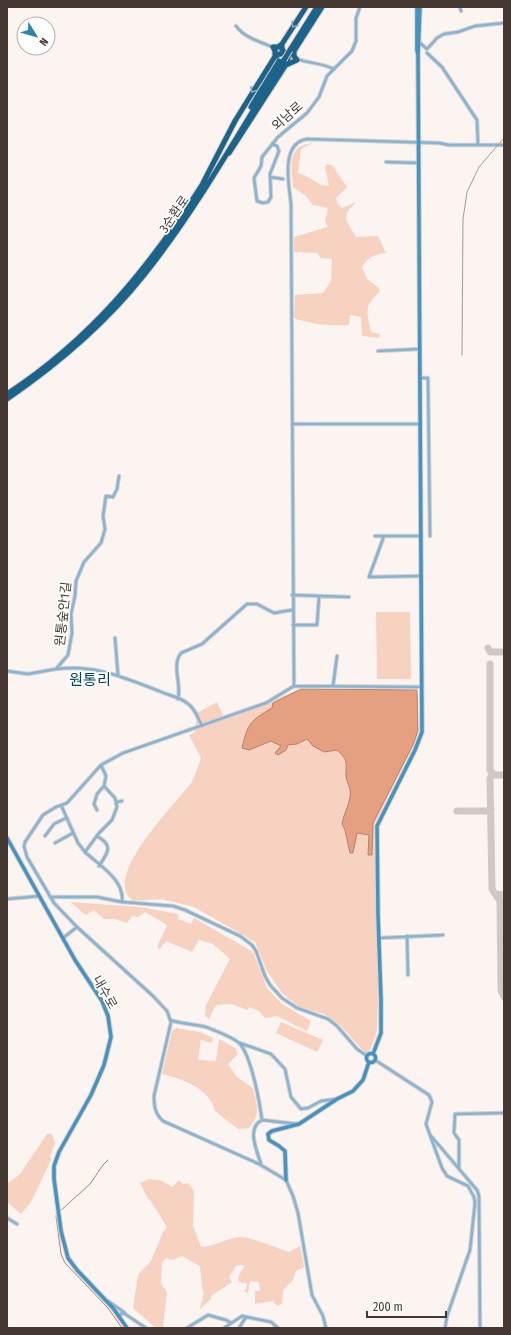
<svg xmlns="http://www.w3.org/2000/svg" width="511" height="1335" font-family="'Fira Sans Condensed','Noto Sans KR',sans-serif">
	<rect width="100%" height="100%" fill="#fbf4f1"/>
	<path fill="#f8d2c1" d="M313 143 301 149 298 173C311 176 317 186 329 186L325 167 327 164 332 165 347 187 336 198 338 204 342 208 356 202 347 212 346 220 356 237 378 236 386 253C375 254 368 257 362 267L367 279 379 288 380 292C363 306 367 312 371 332L380 334 379 338 362 336 361 317 350 315 349 325C327 326 315 325 294 318L295 295 323 293 331 281 332 259 320 258 318 253 294 252V237L328 227 325 221 328 208 313 205 305 195 293 187C291 167 287 145 313 143Z
		M376 612H410L411 679H377Z
		M301 689 417 690 415 736 410 752 374 825 379 976 377 1030 370 1051 366 1054 341 1026 323 1014 299 1007 282 993 267 971 255 942 194 907 161 899 133 901C100 877 177 803 191 783 195 776 198 766 201 758L189 735 195 732 197 713 217 702 225 720Z
		M70 902 140 907 178 914V919L191 924 194 918 253 952 267 988 282 1004 311 1021 307 1031 277 1016 265 1018 259 1011 249 1007 248 1010 231 1004 216 1005 209 1019 205 1016 206 1005 230 959 213 944 199 940 192 952 166 941 159 950 157 947 167 925 145 912 138 917 132 916 127 923 114 919H104L94 910 86 915Z
		M281 1022 323 1040 317 1052 276 1033Z
		M176 1028 200 1032 213 1038 212 1043 201 1040 198 1060 216 1061 219 1039 235 1048 238 1054 228 1064 237 1077 253 1088C257 1107 261 1112 249 1128L238 1129 215 1111C210 1088 182 1079 162 1074L172 1031Z
		M47 1134H52L55 1143 50 1156 51 1160 31 1202 21 1214 7 1202V1184L20 1174Z
		M149 1179 160 1180 172 1187 179 1180 183 1184 188 1183 194 1191 193 1226 201 1247C215 1247 226 1238 240 1237 249 1236 279 1249 289 1252L300 1246 304 1267 296 1271 293 1280 283 1290 282 1304 277 1306 273 1301 255 1304V1291H260L259 1282 250 1281 248 1293 244 1291 247 1287V1284L239 1282 238 1277 245 1265H237L229 1277 232 1282 211 1296V1299L200 1309 204 1293 202 1289 200 1266 182 1256 173 1260 166 1258 162 1263 161 1284 167 1292 163 1327 156 1328 133 1308 138 1275 151 1261 163 1232 167 1227 150 1200 148 1199 140 1183Z"/>
	<path fill="#e4a080" stroke="#b48169" d="M301 689 417 690 418 731 413 745 373 823 372 855H368L369 835 357 833 353 853H350L345 830 342 824C343 815 349 806 350 797 352 789 346 782 346 775 346 761 348 760 337 750L324 752 313 746 307 739 297 744 288 745 286 750 278 755 275 753 281 746 271 741 249 750 242 748C248 723 250 721 272 708L273 703Z"/>
	<g fill="none" stroke-linecap="round" stroke-linejoin="round">
		<path stroke="#b48169" stroke-width="1" d="M59 1212 90 1184 103 1165 108 1160
			M57 1214 56 1216 61 1254 65 1263 108 1308 122 1328"/>
		<path stroke="#d0c8c4" stroke-width="7" d="M488 648 490 652H504
			M490 664V770L494 775H504
			M494 775 491 776 490 779 492 889 495 894 504 895
			M457 811H489L491 809
			M495 894 500 901 501 990 504 997"/>
		<g stroke="#d7cecb" stroke-width="4.5">
			<path id="street" d="M460 7 461 11
				M236 26C247 41 266 42 282 52
				M420 43 427 49 437 38 444 34 458 32 475 26 504 23
				M427 53 442 67 477 120 478 145
				M288 55C303 64 317 61 334 69
				M272 144 277 146 279 151 270 174 271 197 268 202 263 203 257 201 254 178 261 166 262 157 278 137 307 113 319 97 327 76 352 51 356 41V18L360 7
				M386 162 419 163
				M270 177 283 179
				M378 351 420 349
				M420 378H428L430 536
				M292 424H421
				M375 536H384
				M421 576 369 577 384 536H421
				M292 595 349 597
				M293 625H317L319 597
				M115 638 118 675
				M57 669C94 664 125 678 159 691 167 695 180 697 187 703 195 708 198 718 202 726
				M7 671 28 674 56 669 68 655 72 633 71 614 75 596 76 581 84 562 101 543 105 529 103 516 106 496 113 497 117 489 119 476
				M294 686 291 204C289 185 280 143 307 139L439 143 449 145H504
				M333 686 337 656
				M178 699C182 684 171 666 181 653L202 644 247 604H257L274 613 292 610
				M117 802 122 801
				M61 805 78 843 85 852 99 833 112 820 117 807 115 798 104 786 106 776 101 765
				M97 810 94 804 97 794 104 786
				M45 836 54 824 66 818
				M97 836C114 846 108 852 99 866
				M55 843 73 833
				M85 852C100 866 125 880 122 902L173 906 185 910 240 936 252 945 256 951 265 976 270 985 282 998 297 1008 328 1019 337 1026 357 1049 367 1056
				M50 897H97L122 902
				M7 899 40 896
				M407 936 408 975
				M63 938 77 927
				M379 938 443 935
				M170 1020C182 1024 194 1024 206 1027 216 1031 232 1037 239 1043 251 1054 260 1104 262 1120
				M240 1043 271 1054 285 1069 291 1097 301 1109 308 1108 321 1101 337 1099
				M375 1060 429 1095 432 1102 426 1124 442 1168 447 1176 468 1186 474 1197 475 1203 470 1250 447 1316 445 1328
				M431 1136 477 1190 479 1196 480 1328
				M261 1164C257 1151 246 1128 262 1120L297 1124
				M459 1169V1140L454 1133 455 1114 504 1113
				M7 1218 17 1224
				M108 1301 125 1313
				M119 1316 122 1313 125 1314 146 1328
				M187 1328 208 1315 226 1320 231 1323
				M224 1328 242 1316 271 1322 278 1328
				M239 1328 246 1317
				M326 1328 323 1316 312 1295 298 1213 293 1196 286 1180 259 1164 163 1121C155 1114 154 1106 154 1096L171 1022 167 1011 153 996 77 927 54 903 27 857 24 846 25 842 43 815 56 807 67 803 101 765 123 753 266 703 294 686 421 687"/>
		</g>
		<g stroke="#d7cecb" stroke-width="5.5">
			<path id="secondary" d="M417 7V50L418 55
				M7 838 75 960 102 1001 108 1016 111 1037 104 1065 91 1095 59 1152 54 1166V1179L61 1231 68 1258 77 1270 113 1308 127 1328
				M366.5 1058a4.5 4.5 0 1 1 9 0a4.5 4.5 0 1 1-9 0Z
				M373 1054 381 1033V1000L378 915 377 826 415 750 422 732 418 55 420 7
				M286 1180 285 1151 279 1146 269 1140 268 1134 272 1131 299 1124 337 1099 353 1091 363 1080 369 1062"/>
		</g>
		<g stroke="#d7cecb" stroke-width="7">
			<path id="highway" d="M290 50 317 7
				M275 57V51L273 47H278L282 44 306 7
				M286 65 297 60 294 56V51
				M251 107 279 61
				M229 153 287 63 288 58 282 49V44
				M203 183 235 121 274 58 279 54H290L294 51 322 7
				M7 394C91 339 148 269 202 185
				M7 399C58 364 105 324 144 275 196 210 240 131 284 60"/>
		</g>
		<use href="#street" stroke="#84b5d4" stroke-width="2.5"/>
		<use href="#secondary" stroke="#4494c1" stroke-width="3.5"/>
		<use href="#highway" stroke="#1b6389" stroke-width="5"/>
		<path stroke="#a49b96" stroke-width="1" d="M462 355 463 219 467 192 479 167 504 138"/>
		<g stroke="#d7cecb" stroke-width="7" stroke-linecap="butt">
			<path id="highway-bridge" d="M284 60 290 50"/>
		</g>
		<use href="#highway-bridge" stroke="#1b6389" stroke-width="5"/>
	</g>
	<defs><path id="oneway-chevron" d="M-2-3.5L2.5 0L-2 3.5" fill="none" stroke-width="1.6" stroke-linecap="round" stroke-linejoin="round"/></defs>
	<g stroke="#82a9be">
		<use href="#oneway-chevron" transform="translate(294 25) rotate(123)"/>
		<use href="#oneway-chevron" transform="translate(253 90) rotate(122)"/>
	</g>
	<g text-anchor="middle" dominant-baseline="central" stroke-width="3.5" stroke-linejoin="round" paint-order="stroke">
		<g font-size="13" fill="#453832" stroke="#fff">
			<text transform="translate(287 116) rotate(-41)">외남로</text>
			<text transform="translate(174 214) rotate(-56)">3순환로</text>
			<text transform="translate(63 614) rotate(-84)">원통숲안1길</text>
			<text transform="translate(105 992) rotate(60)">내수로</text>
		</g>
		<g font-size="15" fill="#004463" stroke="#fff">
			<text x="90" y="680">원통리</text>
		</g>
	</g>
	<rect width="511" height="1335" fill="none" stroke="#453832" stroke-width="16"/>
	<g transform="translate(36 36) rotate(127)"><circle r="19" fill="#ffffff" stroke="#b5afad"/>
	<path d="M0-3L7 15L0 10L-7 15Z" fill="#2c84b2"/>
	<text y="-6" font-size="11" font-weight="bold" text-anchor="middle" fill="#453832">N</text>
	</g>
	<path d="M367 1311v6h79v-6" fill="none" stroke="#453832" stroke-width="2"/>
	<text x="373" y="1311" font-size="12" fill="#453832" stroke="#ffffff" stroke-width="3" paint-order="stroke">200 m</text>
</svg>
